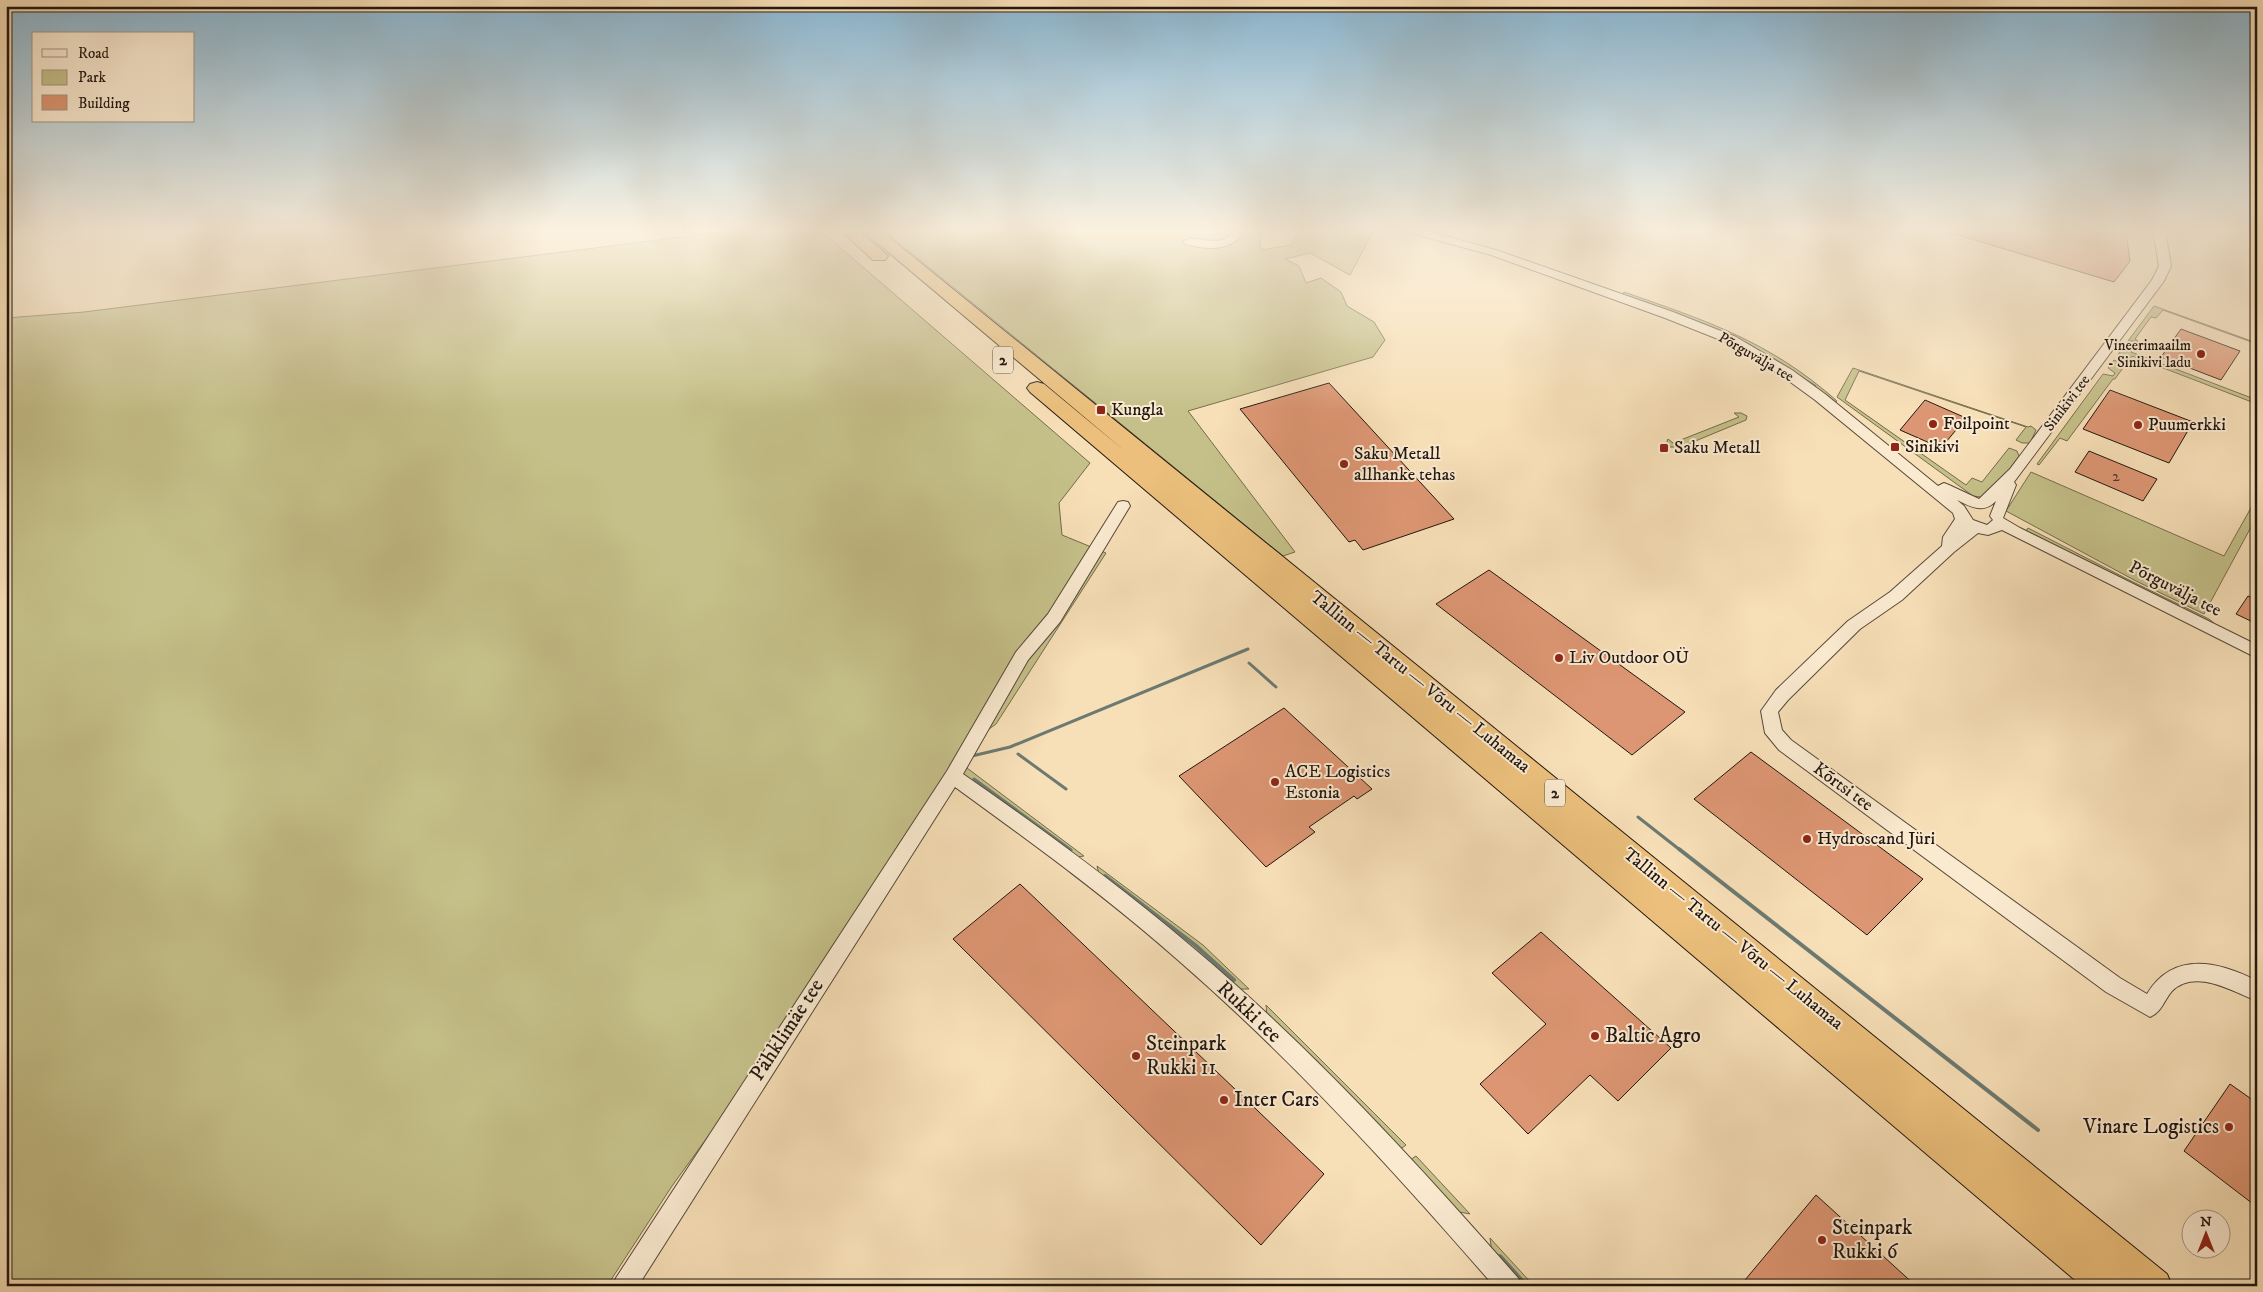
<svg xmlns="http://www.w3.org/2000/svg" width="2263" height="1292" font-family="'IM FELL DW Pica',serif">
	<rect width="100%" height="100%" fill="#f7dfb7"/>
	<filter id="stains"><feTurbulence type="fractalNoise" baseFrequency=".004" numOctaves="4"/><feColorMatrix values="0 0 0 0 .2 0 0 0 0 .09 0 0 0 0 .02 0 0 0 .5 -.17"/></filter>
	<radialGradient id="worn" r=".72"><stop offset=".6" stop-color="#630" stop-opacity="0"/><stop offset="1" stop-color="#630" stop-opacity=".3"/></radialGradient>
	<path fill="#c5c089" stroke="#736b4d" d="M738 230H820L1090 463 1059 503 1062 535 1106 553 996 724 967 745 728 1109 672 1186 607 1286H6V318L84 312Z
		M883 230H1263L1260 241 1261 250 1291 245 1299 230H1374L1350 275 1310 253 1285 259 1299 266 1306 283 1321 278 1341 292 1347 306 1374 322 1385 340 1373 357 1188 411 1295 552 1283 556Z
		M1624 292C1707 321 1769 341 1837 401L1834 403 1776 360 1742 342 1622 295Z
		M2154 306 2257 343V344L2163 310 2156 318 2151 317 2135 339 2138 341H2128Z
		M2124 346 2131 350V352L2257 400V404L2132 356 2129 360 2118 355Z
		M2114 360 2125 365 2115 379H2113L2067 441 2060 438 2039 465 2037 464 2103 374 2113 376 2115 373 2108 368Z
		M1853 368 2028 427 2031 426 2036 430 2030 443H2022L2016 440 2026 427 1859 371 1845 400 1966 485 1972 478 1982 482 2009 448 2017 451 2019 456 1988 498 1973 496 1837 397Z
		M1734 413H1741L1747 416 1746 420 1681 447H1670L1666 444 1668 439 1673 443 1739 417Z
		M2031 472 2224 556 2257 497V516L2204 614 2136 581 2006 511Z
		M2028 528 2133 582 2209 619 2214 623 2211 624 2025 532Z
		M963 765 1084 856 1078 857 965 777 963 774Z
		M1097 866 1203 945 1249 989H1240L1099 875Z
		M1266 1005 1406 1145 1398 1151 1267 1017Z
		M1416 1156 1470 1214 1454 1211 1410 1160Z
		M1490 1238 1534 1286H1519L1492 1253Z"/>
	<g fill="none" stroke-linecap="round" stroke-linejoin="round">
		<path stroke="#6c7a72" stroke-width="2.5" d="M1677 314 1749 345 1815 386"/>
		<path stroke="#6c7a72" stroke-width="3" d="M1249 663 1276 687
			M1018 754 1066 789
			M972 756 1010 747 1248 649
			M974 779 1071 850
			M1638 817 1680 850"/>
		<path stroke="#6c7a72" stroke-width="4" d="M1679 849 2038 1130
			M1105 876 1195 945 1234 980
			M1500 1256 1527 1286"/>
	</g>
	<path fill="#dd9673" stroke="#211611" d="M1948 230H2117L2126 232 2130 261 2114 282 1948 232Z
		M2181 329 2240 351 2221 380 2161 357Z
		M1329 383 1454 519 1363 550 1355 540 1349 542 1240 409Z
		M2110 390 2193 422 2169 463 2083 429Z
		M1925 400 1966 418 1941 448 1900 430Z
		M2089 451 2157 479 2143 501 2075 472Z
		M1489 570 1685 712 1632 755 1436 604Z
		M2248 596 2257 600V624L2236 614Z
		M1284 708 1372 789 1357 799 1354 796 1309 827 1315 832 1266 867 1179 776Z
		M1751 752 1923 879 1867 935 1694 799Z
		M1020 884 1324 1174 1261 1245 953 939Z
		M1541 932 1671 1048 1618 1101 1590 1075 1528 1134 1480 1084 1546 1024 1492 973Z
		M2230 1084 2257 1103V1207L2184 1151Z
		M1816 1195 1916 1286H1740Z"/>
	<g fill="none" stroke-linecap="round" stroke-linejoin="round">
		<g stroke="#56483a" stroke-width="2">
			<path id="minor" d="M1234 230H1246C1232 252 1208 250 1185 244L1183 242C1194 231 1220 253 1234 230Z
				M1405 230H1424L1499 251 1673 312 1736 337 1792 370 1825 394 1938 486 1944 483 1949 485 1979 499 2010 469 2152 280 2159 266 2153 230H2165L2171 266 2164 281 2014 482 2016 485 2003 518 2020 528 2257 645V658L2002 530 1988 535 1978 533 1954 552 1902 600 1860 629 1788 700 1778 712 1782 730 1791 740 2120 978 2147 994C2173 951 2218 961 2257 981V1001C2233 992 2196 968 2172 991 2164 1000 2162 1012 2150 1017L2106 992 1779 750 1765 733 1761 711 1776 690 1848 621 1890 592 1942 546 1943 537 1955 519 1953 513 1815 400 1782 376 1728 343 1665 318 1491 255 1407 232ZM1957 500C1971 507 1983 514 1996 501L1990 516 1993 520 1987 525 1973 520 1964 506Z
				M1123 501 1128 502 1130 506 1060 622 1028 660 963 774C1042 829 1119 885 1192 947 1311 1047 1416 1162 1518 1278L1522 1286H1494C1395 1172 1293 1060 1179 961 1108 898 1032 843 955 787L638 1286H612L616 1278 947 771 1016 652 1048 614 1118 502Z"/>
		</g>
		<g stroke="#211611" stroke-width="2">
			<path id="highway" d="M840 230H858L888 256 885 260H873Z
				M862 230H880L2167 1274 2172 1286H2128L2125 1284 2126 1286H2082L1030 392 1027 388 1030 384 1037 382 1044 384 1126 452Z"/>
		</g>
		<use href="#minor" fill="#faead0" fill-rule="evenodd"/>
		<use href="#highway" fill="#ecc07c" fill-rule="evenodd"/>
	</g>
	<linearGradient id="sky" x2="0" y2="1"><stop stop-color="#8ab7d3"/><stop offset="0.56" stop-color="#fbf1df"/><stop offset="1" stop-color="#fbf1df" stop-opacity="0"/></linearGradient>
	<rect width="2263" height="411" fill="url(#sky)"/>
	<g fill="#8f2418" stroke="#faead0" stroke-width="2">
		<circle cx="2201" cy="354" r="5"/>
		<rect x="1096" y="405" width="10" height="10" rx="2.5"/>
		<circle cx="1933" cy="424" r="5"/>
		<circle cx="2138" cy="425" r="5"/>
		<rect x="1890" y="442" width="10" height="10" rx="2.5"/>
		<rect x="1659" y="443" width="10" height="10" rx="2.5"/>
		<circle cx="1344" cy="464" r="5"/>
		<circle cx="1559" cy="658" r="5"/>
		<circle cx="1275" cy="782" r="5"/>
		<circle cx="1807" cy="839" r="5"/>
		<circle cx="1595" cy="1036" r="5"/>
		<circle cx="1136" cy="1056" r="5"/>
		<circle cx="1224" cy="1100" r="5"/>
		<circle cx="2229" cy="1127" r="5"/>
		<circle cx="1822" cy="1240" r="5"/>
	</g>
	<g text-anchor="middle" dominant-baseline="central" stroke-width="4" stroke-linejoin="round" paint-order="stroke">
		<g font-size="15" fill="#211611" stroke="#faead0" text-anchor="end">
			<text x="2191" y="345">Vineerimaailm<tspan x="2191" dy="17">- Sinikivi ladu</tspan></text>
		</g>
		<g font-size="15" fill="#211611" stroke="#faead0">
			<text transform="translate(1756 357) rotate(30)">Põrguvälja tee</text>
			<text transform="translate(2067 403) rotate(-53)">Sinikivi tee</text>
		</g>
		<g font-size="15" fill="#50362a">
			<text x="2116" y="476">2</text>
		</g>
		<g fill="#faead0" stroke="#62564a" stroke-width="1">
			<rect x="993" y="346.5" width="20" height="27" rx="4"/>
			<rect x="1545" y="779.5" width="20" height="27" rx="4"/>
		</g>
		<g font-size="16" font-weight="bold" fill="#211611">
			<text x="1003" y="360">2</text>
			<text x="1555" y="793">2</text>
		</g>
		<g font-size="18" fill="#211611" stroke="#faead0" text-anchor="start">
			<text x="1111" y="410">Kungla</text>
			<text x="1943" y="424">Foilpoint</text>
			<text x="2148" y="425">Puumerkki</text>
			<text x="1905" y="447">Sinikivi</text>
			<text x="1674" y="448">Saku Metall</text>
			<text x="1354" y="454">Saku Metall<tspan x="1354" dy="21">allhanke tehas</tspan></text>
			<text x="1569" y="658">Liv Outdoor OÜ</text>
			<text x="1285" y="772">ACE Logistics<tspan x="1285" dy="21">Estonia</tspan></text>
			<text x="1817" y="839">Hydroscand Jüri</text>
		</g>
		<g font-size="18" fill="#211611" stroke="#faead0">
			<text transform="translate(2175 589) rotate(27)">Põrguvälja tee</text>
			<text transform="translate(1420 682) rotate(39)">Tallinn — Tartu — Võru — Luhamaa</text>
			<text transform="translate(1843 787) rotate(36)">Kõrtsi tee</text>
			<text transform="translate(1733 939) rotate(39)">Tallinn — Tartu — Võru — Luhamaa</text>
		</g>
		<g font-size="21" fill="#211611" stroke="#faead0">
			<text transform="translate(1249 1012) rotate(43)">Rukki tee</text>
			<text transform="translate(787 1030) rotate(-57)">Pähklimäe tee</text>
		</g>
		<g font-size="21" fill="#211611" stroke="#faead0" text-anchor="start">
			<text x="1605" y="1036">Baltic Agro</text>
			<text x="1146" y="1044">Steinpark<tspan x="1146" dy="24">Rukki 11</tspan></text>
			<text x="1234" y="1100">Inter Cars</text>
			<text x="2219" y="1127" text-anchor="end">Vinare Logistics</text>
			<text x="1832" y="1228">Steinpark<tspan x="1832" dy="24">Rukki 6</tspan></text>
		</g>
	</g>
	<rect width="2263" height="1292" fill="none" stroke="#f7dfb7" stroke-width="25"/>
	<rect x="8" y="8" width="2248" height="1277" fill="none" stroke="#211611" stroke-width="2.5"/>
	<rect x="12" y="12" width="2238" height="1267" fill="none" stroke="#211611"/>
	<rect x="32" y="32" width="162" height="90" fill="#faead0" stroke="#a39584"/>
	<rect x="42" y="49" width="25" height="8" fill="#faead0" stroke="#a39584"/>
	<text x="78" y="58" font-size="15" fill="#211611">Road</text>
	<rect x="42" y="70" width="25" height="15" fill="#c5c089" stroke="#a39584"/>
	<text x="78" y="82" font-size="15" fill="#211611">Park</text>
	<rect x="42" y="95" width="25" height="15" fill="#dd9673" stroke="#a39584"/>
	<text x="78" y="108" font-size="15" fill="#211611">Building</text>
	<g transform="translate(2206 1234)"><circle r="24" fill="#faead0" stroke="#a39584"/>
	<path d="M0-4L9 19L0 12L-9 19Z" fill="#8f2418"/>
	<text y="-8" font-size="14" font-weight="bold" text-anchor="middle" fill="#211611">N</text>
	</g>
	<rect width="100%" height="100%" filter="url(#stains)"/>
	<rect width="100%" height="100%" fill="url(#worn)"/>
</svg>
